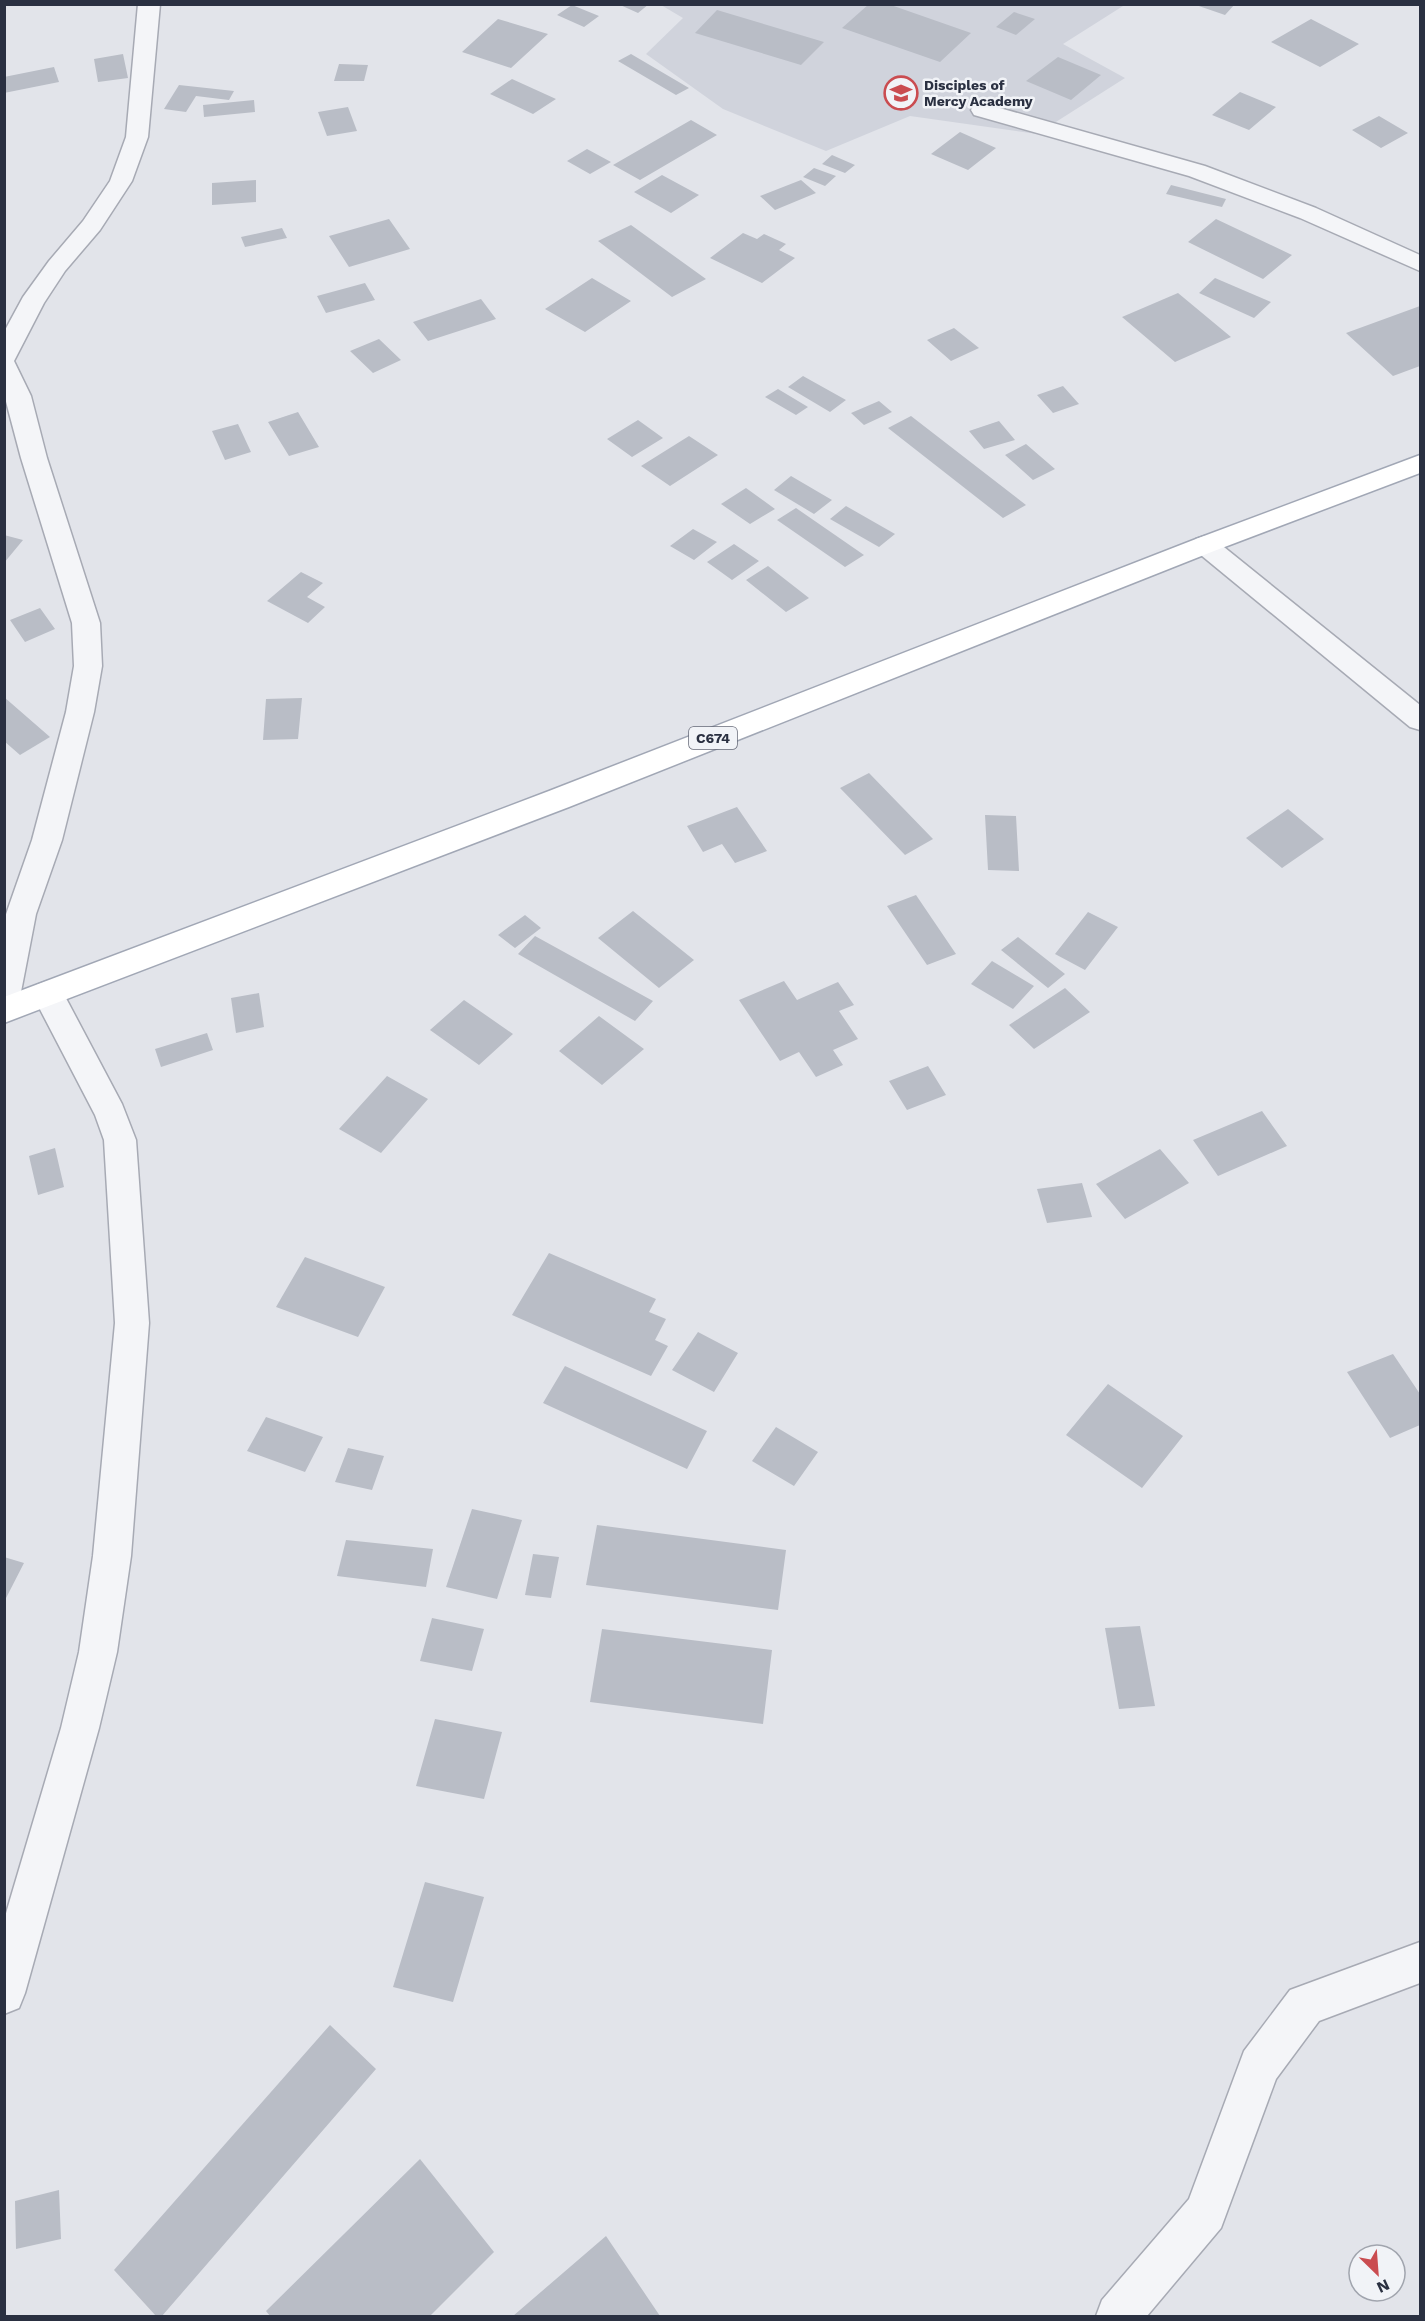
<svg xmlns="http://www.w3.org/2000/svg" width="1425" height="2321" font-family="'Work Sans',sans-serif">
	<rect width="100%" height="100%" fill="#e2e4ea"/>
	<path fill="#d0d3dc" d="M1120 4 1123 6 1063 44 1125 78 1037 134 910 116 826 151 723 109 646 54 683 18 661 5Z"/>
	<path fill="#b9bdc6" d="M618 4H649L638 13Z
		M869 4H888L971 33 940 62 842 28Z
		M1193 4H1235L1225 15Z
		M572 5 599 16 584 27 557 15Z
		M717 10 824 42 801 65 695 33Z
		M1014 12 1035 19 1016 35 996 27Z
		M498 19 548 34 511 68 462 52Z
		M1311 19 1359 44 1320 67 1271 42Z
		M123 54 128 78 98 82 94 59Z
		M631 54 689 88 676 95 618 61Z
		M1058 57 1101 75 1071 100 1026 81Z
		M339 64 368 65 364 81H334Z
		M54 67 59 82 4 93V77Z
		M512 79 556 99 533 114 490 94Z
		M179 85 234 91 229 100 196 96 186 112 164 109Z
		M1240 92 1276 107 1249 130 1212 115Z
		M254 100 255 112 204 117 203 105Z
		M348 107 357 131 327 136 318 112Z
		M1379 116 1408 133 1381 148 1352 130Z
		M691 120 717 135 640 180 613 165Z
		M960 132 996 148 968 170 931 154Z
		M587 149 611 162 590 174 567 161Z
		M832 155 855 165 845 173 822 164Z
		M814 168 836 176 825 186 803 177Z
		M662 175 699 195 671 213 634 192Z
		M256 180V202L212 205V183Z
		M801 180 816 193 775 210 760 196Z
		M1171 185 1226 199 1222 207 1166 194Z
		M389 219 410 249 349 267 329 236Z
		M1216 219 1292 255 1263 279 1188 242Z
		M631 225 706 279 672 297 598 241Z
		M282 228 287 238 245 247 241 237Z
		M743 233 757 239 764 234 786 244 779 250 795 258 762 283 710 258Z
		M592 278 631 301 585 332 545 309Z
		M1215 278 1271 302 1254 318 1199 293Z
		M365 283 375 300 326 313 317 296Z
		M1178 293 1231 337 1175 362 1122 317Z
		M481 299 496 319 428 341 413 322Z
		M1420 306V366L1393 376 1346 333Z
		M954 328 979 348 951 361 927 340Z
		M379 339 401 360 373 373 350 351Z
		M803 376 846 400 830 412 788 387Z
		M1063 386 1079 404 1053 413 1037 395Z
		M778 389 808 407 796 415 765 397Z
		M879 401 892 412 864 425 851 413Z
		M298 412 319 447 289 456 268 422Z
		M911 416 1026 505 1003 518 888 428Z
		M638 420 663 438 632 457 607 439Z
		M999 421 1015 440 984 449 969 431Z
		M238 424 251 452 225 460 212 431Z
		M689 436 718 455 670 486 641 466Z
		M1026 444 1055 469 1033 480 1005 455Z
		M791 476 832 500 814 514 774 490Z
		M746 488 775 509 750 524 721 504Z
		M846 506 895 534 879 547 830 519Z
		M796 508 864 555 845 567 777 520Z
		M693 529 717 542 694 560 670 546Z
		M4 535 23 540 4 563Z
		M734 544 759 561 732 580 707 562Z
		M768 566 809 598 786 612 746 580Z
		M301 572 323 583 307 597 325 607 308 623 267 601Z
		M40 608 55 629 25 642 10 620Z
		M4 697 50 737 20 755 4 741Z
		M302 698 298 739 263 740 266 699Z
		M869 773 933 839 905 855 840 788Z
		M737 807 767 851 735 863 722 844 703 852 687 826Z
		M1288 809 1324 839 1282 868 1246 838Z
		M985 815 1016 816 1019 871 988 870Z
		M916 895 956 954 927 965 887 906Z
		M633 911 694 960 659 988 598 938Z
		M1088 912 1118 927 1085 970 1055 954Z
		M525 915 541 928 515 948 498 935Z
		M535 936 653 1001 635 1021 518 954Z
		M1018 937 1065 974 1048 988 1001 950Z
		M992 961 1034 986 1013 1009 971 984Z
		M784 981 797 1000 838 982 854 1005 839 1011 858 1039 833 1050 843 1065 816 1077 799 1052 780 1061 739 1000Z
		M1065 988 1090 1012 1034 1049 1009 1025Z
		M259 993 264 1027 236 1033 231 998Z
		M464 1000 513 1034 479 1065 430 1030Z
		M599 1016 644 1049 602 1085 559 1051Z
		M207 1033 213 1050 161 1067 155 1049Z
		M928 1066 946 1095 907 1110 889 1081Z
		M387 1076 428 1099 381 1153 339 1129Z
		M1262 1111 1287 1146 1218 1176 1193 1140Z
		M55 1148 64 1187 38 1195 29 1156Z
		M1160 1149 1189 1183 1125 1219 1096 1184Z
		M1082 1183 1092 1217 1047 1223 1037 1189Z
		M549 1253 656 1299 649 1312 666 1319 655 1340 668 1346 651 1376 512 1315Z
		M305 1257 385 1287 358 1337 276 1307Z
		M698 1332 738 1353 714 1392 672 1370Z
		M1393 1354 1420 1394V1425L1390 1438 1347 1372Z
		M565 1366 707 1431 687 1469 543 1403Z
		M1108 1384 1183 1436 1142 1488 1066 1435Z
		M266 1417 323 1437 305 1472 247 1451Z
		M776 1427 818 1452 794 1486 752 1461Z
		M348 1448 384 1456 372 1490 335 1482Z
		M472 1509 522 1520 497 1599 446 1587Z
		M597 1525 786 1550 778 1610 586 1585Z
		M346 1540 433 1549 426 1587 337 1576Z
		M533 1554 559 1557 551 1598 525 1595Z
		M4 1557 24 1563 4 1602Z
		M432 1618 484 1629 472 1671 420 1661Z
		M1140 1626 1155 1706 1119 1709 1105 1628Z
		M602 1629 772 1650 763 1724 590 1702Z
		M435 1719 502 1732 484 1799 416 1786Z
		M425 1882 484 1897 453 2002 393 1987Z
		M330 2025 376 2069 162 2316H156L114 2270Z
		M420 2159 494 2252 430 2316H270L266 2311Z
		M59 2190 61 2239 16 2249 15 2201Z
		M606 2236 660 2316H513Z"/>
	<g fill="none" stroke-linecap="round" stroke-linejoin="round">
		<g stroke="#a7aab4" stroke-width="3">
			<path id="minor" d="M982 103 1205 166 1316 208 1420 255V271L1300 218 1189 176 974 115 971 110 974 105Z
				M1205 536 1214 539 1420 705V730L1410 727 1196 551 1192 545 1196 539Z
				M48 981 59 985 122 1104 136 1140 149 1323 131 1556 117 1652 99 1728 25 1993 19 2008 4 2014V1920L61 1728 79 1652 93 1556 115 1323 104 1140 95 1115 32 994 37 985Z
				M1420 1942V1983L1319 2021 1276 2079 1221 2228 1147 2316H1096L1102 2300 1189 2199 1244 2051 1290 1990Z"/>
		</g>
		<g stroke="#a7aab4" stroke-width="3">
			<path id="tertiary" d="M138 4H160L148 137 132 181 100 230 65 271 44 303 14 361 31 396 47 458 100 623 102 666 94 712 62 840 36 914 20 997 15 1006 4 1009V920L32 840 66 712 74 666 72 623 21 458 4 394V332L23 297 49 261 83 221 110 181 126 137Z"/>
		</g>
		<g stroke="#a1a7b5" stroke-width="3">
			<path id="primary" d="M1420 455V473L1214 551 569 807 4 1023V997L549 791 1196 539Z"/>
		</g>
		<use href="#minor" fill="#f4f5f8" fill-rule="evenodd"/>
		<use href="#tertiary" fill="#f4f5f8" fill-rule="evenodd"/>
		<use href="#primary" fill="#fff" fill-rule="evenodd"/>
	</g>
	<defs>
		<g id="school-ring" transform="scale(1.725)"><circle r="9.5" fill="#f1f3f7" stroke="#ca4c50" stroke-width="1.5"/><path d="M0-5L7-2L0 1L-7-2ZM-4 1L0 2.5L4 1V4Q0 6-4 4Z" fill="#ca4c50"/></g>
	</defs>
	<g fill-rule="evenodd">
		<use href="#school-ring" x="901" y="93"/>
	</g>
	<g text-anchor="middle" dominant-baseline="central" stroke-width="5" stroke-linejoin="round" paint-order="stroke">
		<g font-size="14" font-weight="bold" fill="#2a3041" stroke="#f1f3f7" text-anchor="start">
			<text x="924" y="85">Disciples of<tspan x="924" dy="16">Mercy Academy</tspan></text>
		</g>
		<rect fill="#f1f3f7" stroke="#666a78" stroke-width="1.5" x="689" y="727" width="48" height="22" rx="4.5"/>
		<g font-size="14" font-weight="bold" fill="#2a3041">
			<text x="713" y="738">C674</text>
		</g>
	</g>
	<rect width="1425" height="2321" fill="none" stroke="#2a3041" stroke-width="12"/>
	<g transform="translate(1377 2273) rotate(155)"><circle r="28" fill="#f1f3f7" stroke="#a1a5ae" stroke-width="1.5"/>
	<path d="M0-4.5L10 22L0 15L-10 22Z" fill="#ca4c50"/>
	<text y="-9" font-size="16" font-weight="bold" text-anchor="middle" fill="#2a3041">N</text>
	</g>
</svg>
